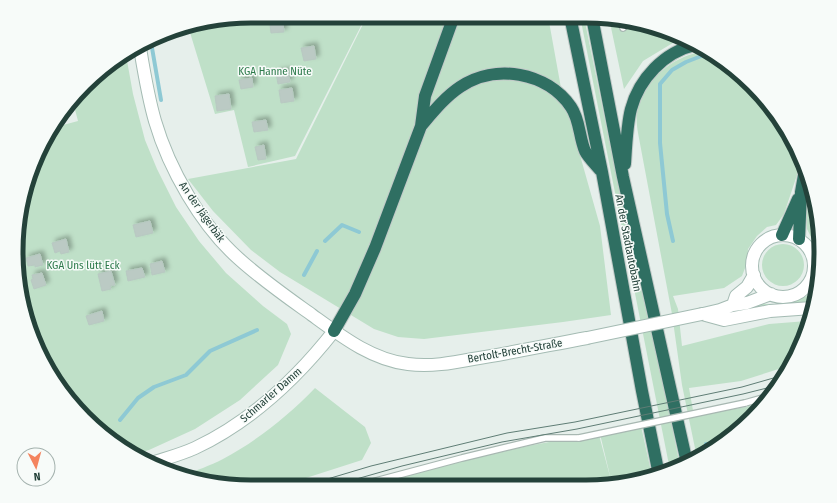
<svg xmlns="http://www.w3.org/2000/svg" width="837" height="503" font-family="'Fira Sans Condensed',sans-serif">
	<defs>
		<filter id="shadow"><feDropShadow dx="3.5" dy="-3.5" stdDeviation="2" flood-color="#0004"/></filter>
	</defs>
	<rect width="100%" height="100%" fill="#e6efeb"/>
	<path fill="#bfe0c8" d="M252 16H366L295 156 248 167 234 110 215 114 188 26Z
		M367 16H548L561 88 600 226 611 315 563 322 424 339 398 337 374 329 280 272 251 250 213 211 188 179 296 159Z
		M580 16 584 17 626 223 664 387 680 466 670 470Z
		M609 18 661 29 681 38 643 61 624 89Z
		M707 51 717 56 781 121 799 163V169L784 214 776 225 767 227 757 236 748 249 747 263 742 276 724 288 673 296 678 309 682 346 769 324 807 321 788 366 741 381 689 388 694 416 746 407 765 400 741 428 703 455 697 458 682 385 672 314 638 133C637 127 636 119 637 112 641 86 664 64 689 55 694 53 701 52 707 51Z
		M126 55 133 94 145 140 157 169 176 207 199 241 226 273 263 306 287 324 291 334 278 365 240 400 195 429 149 450 135 454 120 447 65 395 28 327 16 251 28 176 52 128 78 121 73 102 108 65Z
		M811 191 817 206 816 247 807 229 806 217Z
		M762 265a21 21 0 1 1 42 0a21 21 0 1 1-42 0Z
		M816 292V298L813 305 745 311V309L758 304H788Z
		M315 388 365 427 371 443 362 460 281 486H236L183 476C196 470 210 466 223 459 258 440 288 416 315 388Z
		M641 426 652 476 612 484 600 434Z
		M599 435 612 484 601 486H370C446 466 521 443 599 435Z"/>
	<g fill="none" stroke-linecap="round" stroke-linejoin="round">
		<path stroke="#8ec9d4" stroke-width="4" d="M151 42 161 100
			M325 241 342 225 359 232
			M673 241 667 214 660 143V84L672 70 686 62 704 55H714
			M304 275 317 251
			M120 420 138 398 154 387 186 375 210 351 257 330
			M706 444 708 452"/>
	</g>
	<path fill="#bbcac4" stroke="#b8c9c2" filter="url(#shadow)" d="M283 23 284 32 271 33 270 25Z
		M314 46 316 59 304 61 301 48Z
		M288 71 290 82 278 84 276 73Z
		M252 78 253 87 241 89 239 80Z
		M292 88 294 101 281 103 279 90Z
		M229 94 231 109 217 111 215 96Z
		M266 120 268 130 254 132 252 122Z
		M264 145 266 159 258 160 255 147Z
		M150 221 153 233 136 237 133 225Z
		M66 239 69 252 61 254 60 251 55 253 52 243Z
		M40 254 43 265 35 267V265L28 266 26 258Z
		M162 261 165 272 152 275 150 264Z
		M142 268 145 277 128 281 126 271Z
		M111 271 115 285 110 286 111 289 102 291 98 274Z
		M42 273 46 285 34 289 31 280 33 279 32 275Z
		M102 311 104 321 89 325 86 316Z"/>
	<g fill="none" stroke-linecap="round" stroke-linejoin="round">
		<g stroke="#a8b8b2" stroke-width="8">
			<path id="lane" d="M621 21 623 28
				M745 403 770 396
				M357 486 462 458 545 438H579"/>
		</g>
		<g stroke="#a4bbb3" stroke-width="14">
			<path id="secondary" d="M140 48C144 72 148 97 155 121 169 169 201 225 238 258 261 279 287 297 312 315 341 336 372 360 408 364 430 367 452 363 473 359 511 353 549 345 587 338
				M752 266a31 31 0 1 1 62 0a31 31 0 1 1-62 0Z
				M733 305 736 296 747 287 754 275
				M702 314 724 320 770 311 812 308
				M703 314 720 310 733 305 747 303 771 294
				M152 463C167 458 182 454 195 448 250 422 297 378 334 331"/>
		</g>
		<g stroke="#c2cac8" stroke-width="14">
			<path id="highway" d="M570 16 602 172 642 391 659 475
				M592 17 623 177 687 463
				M421 126C433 112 445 97 460 87 495 63 547 72 571 107 580 120 579 137 585 151 588 157 595 164 600 170
				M625 164C626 148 627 124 631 109 639 79 664 52 695 45
				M782 235 798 199
				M799 239 801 192 804 175
				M334 331 355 294 375 248 421 126 425 96 454 16"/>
		</g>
		<use href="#lane" stroke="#fff" stroke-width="5.5"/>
		<use href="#secondary" stroke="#fff" stroke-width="12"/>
		<use href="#highway" stroke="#2f6f62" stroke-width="12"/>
		<path stroke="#5f7d75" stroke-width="1" d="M304 486 371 466 507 433 575 422 742 387 784 375
			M332 486 402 466 502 442 577 429 743 394 779 385"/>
		<g stroke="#a8b8b2" stroke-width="8" stroke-linecap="butt">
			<path id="lane-bridge" d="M579 438 745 403"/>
		</g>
		<g stroke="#a4bbb3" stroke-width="14" stroke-linecap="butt">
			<path id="secondary-bridge" d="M587 338 702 314"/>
		</g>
		<use href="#lane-bridge" stroke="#fff" stroke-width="5.5"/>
		<use href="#secondary-bridge" stroke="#fff" stroke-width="12"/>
	</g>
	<g text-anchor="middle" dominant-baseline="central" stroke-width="3" stroke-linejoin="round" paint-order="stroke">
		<g font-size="11" fill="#2d7a4b" stroke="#f7fbf9">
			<text x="275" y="71">KGA Hanne Nüte</text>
			<text x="83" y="265">KGA Uns lütt Eck</text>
		</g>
		<g font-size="11" fill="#24423a" stroke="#f7fbf9">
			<text transform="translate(202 212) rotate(55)">An der Jägerbäk</text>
			<text transform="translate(628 243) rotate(79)">An der Stadtautobahn</text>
			<text transform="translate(515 351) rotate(-10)">Bertolt-Brecht-Straße</text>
			<text transform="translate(271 395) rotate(-41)">Schmarler Damm</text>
		</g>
	</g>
	<path d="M0 0H837V503H0ZM251 23H586A228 228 0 0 1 814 251V252A228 228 0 0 1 586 480H251A228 228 0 0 1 23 252V251A228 228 0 0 1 251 23Z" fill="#f7fbf9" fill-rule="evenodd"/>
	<path fill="none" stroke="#24423a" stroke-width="5" d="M251 23H586A228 228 0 0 1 814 251V252A228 228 0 0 1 586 480H251A228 228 0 0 1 23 252V251A228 228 0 0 1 251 23Z"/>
	<g transform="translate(36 467) rotate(174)"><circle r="19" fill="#f7fbf9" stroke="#a3b1ad"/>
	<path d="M0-3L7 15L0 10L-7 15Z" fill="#f4845f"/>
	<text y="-6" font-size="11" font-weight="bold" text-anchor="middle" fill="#24423a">N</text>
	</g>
</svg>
